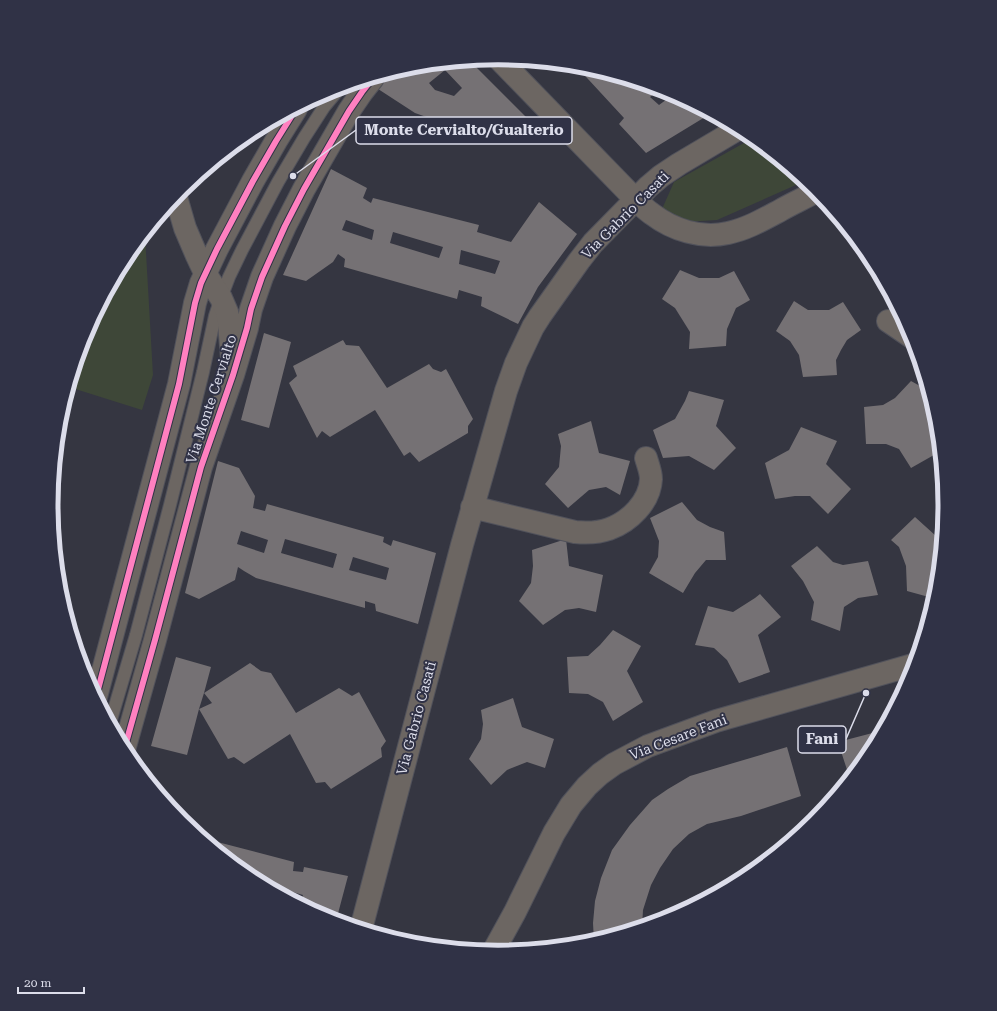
<svg xmlns="http://www.w3.org/2000/svg" width="997" height="1011" font-family="'Roboto Serif',serif">
	<rect width="100%" height="100%" fill="#353641"/>
	<path fill="#3e4738" d="M753 138 805 181 717 220 685 222 662 209 674 182Z
		M145 235 153 375 142 410 69 387 85 334 127 257Z"/>
	<path fill="#757174" fill-rule="evenodd" d="M472 61 471 62 532 123 507 141 494 134 489 139 415 113 375 87 389 73 411 67ZM445 70 462 88 454 96 435 90 429 83Z
		M576 66 586 67 649 86 656 92 650 97 659 105 674 94 710 114 646 153 619 124 624 118Z
		M331 169 367 188 363 198 371 203 373 198 479 225 477 232 511 242 539 202 577 234 538 287 518 324 481 306 482 297 459 290 457 299 344 267 345 259 338 254 333 262 306 281 283 275ZM346 220 374 230 372 240 342 230ZM393 232 443 247 439 258 390 243ZM461 250 500 261 495 274 459 264Z
		M680 270 699 278H719L734 271 750 300 736 308 727 329 726 346 689 349 690 332 675 308 662 299Z
		M794 301 808 310H829L843 302 861 330 847 340 841 350 836 360 837 375 803 377 799 355 790 341 776 331Z
		M264 333 291 342 269 428 241 420Z
		M343 340 346 345 359 346 387 388 429 364 433 369 441 372 446 369 473 419 468 426V433L419 462 410 452 404 456 375 410 330 437 322 431 317 438 289 383 297 376 293 366Z
		M911 381 929 391 934 409 933 410 935 439 941 451 911 468 899 449 886 444H866L864 407 883 405 895 398Z
		M689 391 724 400 716 426 736 448 714 470 689 456 663 458 653 430 675 419 685 401Z
		M591 421 599 453 630 461 620 495 606 487 589 490 568 508 545 484 559 467 561 446 558 434Z
		M801 427 837 441 826 464 851 489 828 514 810 496H795L775 499 765 463 789 450Z
		M218 461 239 468 255 496 253 508 265 511 267 504 384 537 383 542 391 546 393 540 436 553 418 624 376 611 375 604 365 601V608L256 578 244 571 238 567 235 580 199 599 185 593ZM241 531 268 540 264 553 237 544ZM285 539 337 554 333 568 281 553ZM353 557 389 568 386 580 349 570Z
		M682 502 697 520 710 527 724 532 726 560H706L695 573 683 593 649 573 658 557 659 541 650 518Z
		M915 517 936 536 943 534 937 593 936 599 907 591 906 566 899 547 891 540Z
		M566 539 569 566 603 575 596 612 579 608 565 610 543 625 519 601 531 583 533 566 532 550Z
		M817 546 833 562 843 565 868 561 878 595 858 598 844 607 840 631 811 620 814 602 803 581 791 566Z
		M760 594 781 617 758 635 770 672 739 683 727 660 714 648 695 645 708 606 733 612 755 598Z
		M613 630 641 646 627 671 643 702 613 721 603 702 588 694 569 693 567 657 588 656 600 645Z
		M176 657 211 667 204 693 250 663 261 671 271 673 296 713 339 688 352 696 359 692 386 741 381 748 382 757 331 789 325 782 316 783 290 734 244 764 234 757 228 759 199 709 187 755 151 746ZM204 693 212 703 199 709Z
		M513 698 522 727 554 739 545 768 527 762 507 770 491 785 469 759 481 739 483 724 481 710Z
		M884 730 870 754 850 779 838 742Z
		M787 747 801 796 741 816 707 824 689 834 673 849 660 868 651 885 643 910 642 927 594 942 593 923 595 901 601 878 612 850 630 825 652 800 668 789 690 776Z
		M202 838 294 862 293 871 303 872 304 867 348 876 336 921 327 919 300 904 303 895 265 884 264 885 250 877Z"/>
	<g fill="none" stroke-linecap="round" stroke-linejoin="round">
		<g stroke="#51525b" stroke-width="14">
			<path id="service" d="M110 723 136 635 170 505 203 372 215 316 221 298 229 277 242 250 278 182 304 138 324 107 339 89"/>
		</g>
		<g stroke="#51525b" stroke-width="24">
			<path id="minor" d="M498 58 636 200C641 205 646 210 652 214 673 230 701 239 728 233 747 229 764 219 781 210 793 203 805 198 817 191
				M888 321 913 338
				M472 507 575 532C586 533 598 533 609 529 629 522 650 502 651 479 651 472 648 465 646 458
				M361 929 462 545 506 391 516 363 533 327 540 316 579 261 593 243 648 187 661 176 679 164 738 129
				M493 952 515 912 554 833 571 805 587 786 600 774 614 764 648 746 716 721 916 664"/>
		</g>
		<g stroke="#51525b" stroke-width="24">
			<path id="tertiary" d="M176 197 185 228 197 256 205 273 221 298 227 312 229 322 232 359
				M96 697 179 384 195 303 201 283 217 249 253 181 276 141 296 109
				M124 750 155 640 201 467 233 375 247 328 251 309 262 277 285 226 304 189 349 111 362 92 373 78"/>
		</g>
		<use href="#service" stroke="#6c6662" stroke-width="12"/>
		<use href="#minor" stroke="#6c6662" stroke-width="22"/>
		<use href="#tertiary" stroke="#6c6662" stroke-width="22"/>
		<g stroke="#303246" stroke-width="8">
			<path id="cycleway" d="M96 697 179 384 195 303 201 283 217 249 253 181 276 141 296 109
				M124 750 155 640 201 467 233 375 247 328 251 309 262 277 285 226 304 189 349 111 362 92 373 78"/>
		</g>
		<use href="#cycleway" stroke="#ff80c0" stroke-width="6"/>
	</g>
	<g text-anchor="middle" dominant-baseline="central" stroke-width="4" stroke-linejoin="round" paint-order="stroke">
		<g font-size="14" fill="#dcddea" stroke="#303246">
			<text transform="translate(625 215) rotate(-45)">Via Gabrio Casati</text>
			<text transform="translate(211 399) rotate(-72)">Via Monte Cervialto</text>
			<text transform="translate(416 718) rotate(-75)">Via Gabrio Casati</text>
			<text transform="translate(678 737) rotate(-21)">Via Cesare Fani</text>
		</g>
	</g>
	<path d="M0 0H997V1011H0ZM58 505a440 440 0 1 1 880 0a440 440 0 1 1-880 0Z" fill="#303246" fill-rule="evenodd"/>
	<path fill="none" stroke="#dcddea" stroke-width="5" d="M58 505a440 440 0 1 1 880 0a440 440 0 1 1-880 0Z"/>
	<path fill="none" stroke="#dcddea" stroke-width="1.5" d="M293 176L356 130M866 693L846 739"/>
	<g fill="#dcddea" stroke="#303246" stroke-width="1.5">
		<circle cx="293" cy="176" r="4"/>
		<circle cx="866" cy="693" r="4"/>
	</g>
	<g fill="#303246" stroke="#dcddea" stroke-width="1.5">
		<rect x="356" y="117" width="216" height="27" rx="4"/>
		<rect x="798" y="726" width="48" height="27" rx="4"/>
	</g>
	<g font-size="15" text-anchor="middle" font-weight="bold" fill="#dcddea">
		<text x="464" y="135">Monte Cervialto/Gualterio</text>
		<text x="822" y="744">Fani</text>
	</g>
	<path d="M18 987v6h66v-6" fill="none" stroke="#dcddea" stroke-width="2"/>
	<text x="24" y="987" font-size="12" fill="#dcddea" stroke="#303246" stroke-width="3" paint-order="stroke">20 m</text>
</svg>
